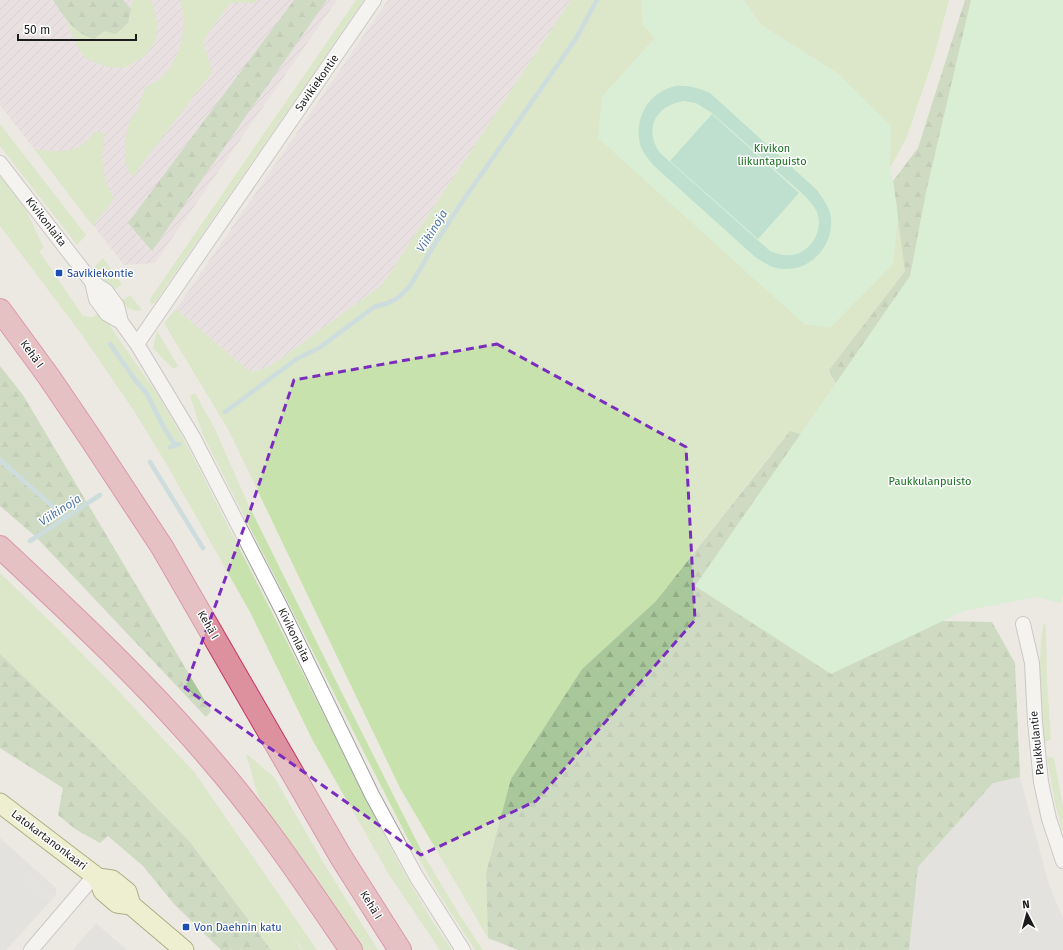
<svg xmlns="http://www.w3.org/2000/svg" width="1063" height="950" font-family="'Fira Sans',sans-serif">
	<defs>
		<pattern id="industrial-furrows" width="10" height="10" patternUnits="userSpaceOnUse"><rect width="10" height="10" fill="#e5d5e2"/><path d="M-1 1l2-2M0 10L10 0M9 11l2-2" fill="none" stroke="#c4b6c1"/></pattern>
		<pattern id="forest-firs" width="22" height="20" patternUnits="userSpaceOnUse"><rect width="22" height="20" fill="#a8c89b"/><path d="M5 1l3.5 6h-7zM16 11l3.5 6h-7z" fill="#90ab85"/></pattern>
	</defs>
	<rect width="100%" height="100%" fill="#ece9e2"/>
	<path fill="#dad9d9" d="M1020 777 1049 885 1063 918V950H909L918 867 993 783Z
		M0 838 56 888V895L6 950H0Z
		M96 923 127 950H73Z"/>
	<path fill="url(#industrial-furrows)" d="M0 0H337L155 263 124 265 0 105Z
		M388 0H571L382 285 269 367 250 372 176 309Z"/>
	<path fill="#c7e2ac" d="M134 0H150L153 5 158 25 154 44 144 57 124 68 107 67 85 58 78 48 66 20 85 36 128 23 132 1Z
		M180 0H258L255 3H230L203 41 212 72 133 176C120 167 125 131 131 119 133 115 136 113 138 109 140 102 142 95 145 89 148 83 158 82 162 77 181 58 188 25 180 0Z
		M356 0H364L156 301 151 305 150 299Z
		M571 0H642L643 25 655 38 602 97 893 264 898 215 905 271 829 370 848 409 772 453 656 601 582 669 563 700 486 873 488 938 400 788 229 431 164 323 176 309 250 372 269 367 382 285Z
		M744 0H949L934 57 906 139 890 168V126L837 73 760 24Z
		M0 124 86 235 77 245 0 146Z
		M95 132 105 133 102 154 105 180 114 199 93 226 34 149C48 151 68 154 82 145 87 142 91 136 95 132Z
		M0 176 25 208 44 248 39 251 83 316 93 317 100 312 156 392 186 443 401 867 431 919 452 950H440L388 873 313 741 250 612 168 467 134 411 82 335 0 226Z
		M103 258 122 284 112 292 95 270V266Z
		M129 296H131L142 310C132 312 127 308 119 302Z
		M157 331 178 366 173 369 153 348Z
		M195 393 215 429 248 504 339 687 422 852 459 914 483 950H475L440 896 407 837 205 439 199 424 190 396Z
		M0 573 59 630 110 682 195 773 317 950H303L288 929 302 950H270L268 946 190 842 95 745 0 654Z
		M1043 624 1046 625V628L1047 681 1051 739 1048 741H1044C1040 702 1038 663 1043 624Z
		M248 755 274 777 326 867 378 950H363L263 805C254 790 253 772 246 756Z
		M1047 757 1054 758 1063 807V832L1055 803Z"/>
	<path fill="url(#forest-firs)" d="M53 0H123L131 9 128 23 116 34 104 31 94 39C74 33 64 17 53 0Z
		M294 0H327L152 251 128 223Z
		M965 0H1063L989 569 939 621 992 622 1015 663 1020 777 993 783 918 867 909 950H518L488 938 486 873 511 779 582 669 656 601 790 431 826 442 848 409 829 370 905 271 893 181 918 148Z
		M0 366 23 395 211 711 206 717 36 537 0 506Z
		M0 654 95 745 190 842 268 946 270 950H221L174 904 143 866 108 836 100 843 75 829 58 815 63 788 0 748Z"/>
	<path fill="#c2f3c6" d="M642 0H744L760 24 837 73 891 126 890 168 893 181 898 215 893 264 830 328 804 324 598 138 602 97 655 38 643 25Z
		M971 0H1063V594L1061 603 1036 597 964 611 831 674 695 586 910 276 926 192Z"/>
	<path fill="#87d5b7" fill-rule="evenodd" d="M676 86C689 85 698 88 710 93L817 190C823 199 830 207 831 218 834 249 805 277 773 267 767 265 760 260 754 256L653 165C648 158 642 152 640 144 635 123 644 100 664 90 667 88 672 87 676 86ZM684 101 696 103 712 113 806 197C809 201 813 205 816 210 825 228 812 252 792 255 784 256 777 254 770 251L660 153C643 129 656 105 684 101Z
		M712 114 799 193 758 239 670 161Z"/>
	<path fill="#dcdcdc" d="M27 871 56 895 48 904 19 880Z"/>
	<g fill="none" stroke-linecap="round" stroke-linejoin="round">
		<path stroke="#a7ccd6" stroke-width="4.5" d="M110 344 136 381 147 394 163 426 175 445
			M225 412 298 358 319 348 374 307 388 303 398 298 410 286 433 247 462 202 575 40 597 0
			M170 447 179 444
			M0 460 66 518
			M150 462 203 548
			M30 541 100 495"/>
		<g stroke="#a0a0a0" stroke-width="16">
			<path id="street" d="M0 163 92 282 106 291 117 306 121 322 137 344 193 437 281 608 372 795 416 876 463 950
				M92 282 96 299 107 314 121 322
				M137 344 374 0
				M1023 624 1032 663 1035 722 1041 782 1049 819 1063 861
				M31 950 95 875"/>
		</g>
		<g stroke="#5e670f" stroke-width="21">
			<path id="secondary" d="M0 803 98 878 112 880 127 892 131 905 184 950
				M98 878 103 891 117 903 131 905"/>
		</g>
		<g stroke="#c63466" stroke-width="24">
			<path id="highway" d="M0 310 49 377 91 439 162 547 341 857 400 950
				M0 547C74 616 148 685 213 762 264 821 307 886 351 950"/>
		</g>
		<use href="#street" stroke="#fff" stroke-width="14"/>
		<use href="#secondary" stroke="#f0f3ba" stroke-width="19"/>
		<use href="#highway" stroke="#dd919f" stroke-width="22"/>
	</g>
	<path d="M0 0H1063V950H0ZM497 344 686 447 695 620 536 801 421 855 185 688 249 514 294 380Z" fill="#ece9e2" fill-opacity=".55" fill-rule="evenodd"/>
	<path fill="none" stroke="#7b2cbf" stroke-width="3" stroke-dasharray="8 5" stroke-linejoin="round" d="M497 344 686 447 695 620 536 801 421 855 185 688 249 514 294 380Z"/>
	<g fill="#1a4fb4" stroke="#fff" stroke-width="1.5">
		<rect x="55" y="269" width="8" height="8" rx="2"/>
		<rect x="182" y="923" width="8" height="8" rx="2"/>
	</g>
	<g text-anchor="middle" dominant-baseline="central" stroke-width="3" stroke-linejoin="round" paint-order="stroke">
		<g font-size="11" fill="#1c1c1c" stroke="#fff">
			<text transform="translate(317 83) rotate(-55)">Savikiekontie</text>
			<text transform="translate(46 222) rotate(52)">Kivikonlaita</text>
			<text transform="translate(32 354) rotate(54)">Kehä I</text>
			<text transform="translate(208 625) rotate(60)">Kehä I</text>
			<text transform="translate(294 635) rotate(64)">Kivikonlaita</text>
			<text transform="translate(1037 743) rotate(-96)">Paukkulantie</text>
			<text transform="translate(49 840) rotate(37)">Latokartanonkaari</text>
			<text transform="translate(371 905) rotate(58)">Kehä I</text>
		</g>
		<g font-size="11" fill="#156f1c" stroke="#fff">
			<text x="772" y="148">Kivikon<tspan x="772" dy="13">liikuntapuisto</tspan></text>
			<text x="930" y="481">Paukkulanpuisto</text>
		</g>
		<g font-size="11" fill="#164399" stroke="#fff" text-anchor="start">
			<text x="67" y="273">Savikiekontie</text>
			<text x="194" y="927">Von Daehnin katu</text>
		</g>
		<g font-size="12" font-style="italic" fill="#527aa2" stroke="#fff">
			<text transform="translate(432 231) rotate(-58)">Viikinoja</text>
			<text transform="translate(60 510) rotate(-33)">Viikinoja</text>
		</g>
	</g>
	<g transform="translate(1027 914) rotate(354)" stroke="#ffffff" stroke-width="3" paint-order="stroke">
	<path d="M0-3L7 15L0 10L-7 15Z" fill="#1c1c1c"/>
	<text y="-6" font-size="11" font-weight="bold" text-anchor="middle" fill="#1c1c1c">N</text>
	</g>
	<path d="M18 34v6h118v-6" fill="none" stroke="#1c1c1c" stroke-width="2"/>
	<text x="24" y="34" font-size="12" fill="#1c1c1c" stroke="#ffffff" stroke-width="3" paint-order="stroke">50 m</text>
</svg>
